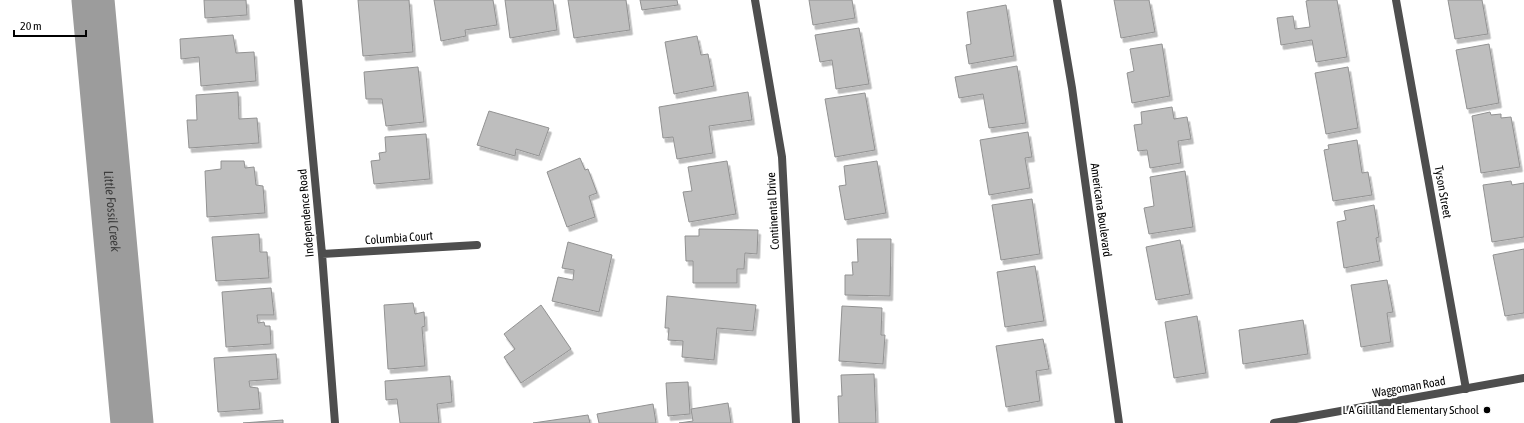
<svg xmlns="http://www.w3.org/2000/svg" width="1524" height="423" font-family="'Asap Condensed',sans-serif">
	<defs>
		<filter id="shadow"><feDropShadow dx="2.5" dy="4.5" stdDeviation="0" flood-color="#0004"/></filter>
	</defs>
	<rect width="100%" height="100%" fill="#fff"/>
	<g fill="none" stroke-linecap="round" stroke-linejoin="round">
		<path stroke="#9c9c9c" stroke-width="43" id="s1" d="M93 0 132 423"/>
	</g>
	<path fill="#bebebe" stroke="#929292" filter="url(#shadow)" d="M204 0H246L247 15 205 18Z
		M358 0H409L413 52 363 56Z
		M434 0H493L497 25 465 30 466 36 441 41Z
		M505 0H553L557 30 510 38Z
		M568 0H626L630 30 574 38Z
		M640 0H677L678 5 642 10Z
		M809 0H852L855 18 813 25Z
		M1114 0H1149L1155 32 1121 38Z
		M1310 0H1337L1347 57 1316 62 1312 40 1281 45 1277 18 1293 16 1295 29 1310 27 1306 1Z
		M1448 0H1482L1488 34 1455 39Z
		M1006 5 1014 56 969 64 966 45 971 44 967 12Z
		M859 28 869 84 836 89 832 60 820 62 815 35Z
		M233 35 236 53 254 52 256 81 201 86 199 57 181 59 180 39Z
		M697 36 701 55 708 54 714 86 674 94 665 42Z
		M1162 44 1170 96 1132 103 1127 73 1134 71 1130 49Z
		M1489 44 1499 103 1467 109 1456 50Z
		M1017 66 1026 123 989 128 983 94 959 98 955 77Z
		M418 67 424 122 386 126 382 99H366L364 72Z
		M1348 67 1358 128 1326 134 1315 73Z
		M238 92 239 119 257 118 259 143 189 148 187 120H197L196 95Z
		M748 92 752 120 709 126 713 153 677 159 673 137 663 138 659 107Z
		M865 93 875 150 835 157 825 99Z
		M1172 107 1174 119 1187 117 1191 139 1178 141 1181 163 1150 168 1147 150 1138 151 1134 125 1142 124 1141 112Z
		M489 111 549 128 539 156 516 149 515 156 477 145Z
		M1490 112 1491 115 1501 114V118L1511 117 1520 167 1481 173 1472 116Z
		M1028 132 1032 157 1025 158 1030 188 989 195 980 140Z
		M426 134 430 179 374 184 371 161 380 160 379 153 386 152 385 137Z
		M1357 140 1362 173 1368 172 1372 195 1333 201 1324 150 1329 149 1328 145Z
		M580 158 585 170 588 169 597 193 589 196 595 217 567 227 547 172Z
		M221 161H244L245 168 254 167 256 185 263 186 265 213 207 217 205 171 221 169Z
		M727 161 736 214 689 222 683 192 692 191 688 167Z
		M877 161 886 213 845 220 839 186 846 185 844 166Z
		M1185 171 1193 227 1149 234 1144 208 1154 206 1150 177Z
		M1511 181 1512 185 1524 183V237L1492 242 1483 185Z
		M1032 199 1040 254 1001 260 992 205Z
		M1374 205 1379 237 1376 238 1380 261 1344 268 1337 222 1346 220 1344 211Z
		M699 229 758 230 757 254 745 253 744 269H737V283H693V261H686L685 236H699Z
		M259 234 260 252H267L269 278 216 281 212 237Z
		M857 239H891L890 296 845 295V275H853L852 262H858Z
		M1180 240 1190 294 1156 300 1146 247Z
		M568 242 612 255 599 312 552 301 558 277 573 280 574 270 562 268Z
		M1524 249V313L1505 316 1493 255Z
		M1035 266 1044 321 1005 327 997 272Z
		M1387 280 1393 312 1387 313 1391 342 1361 347 1351 285Z
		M271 288 274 315H257L258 323 264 322 265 326H270L271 344 226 347 222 292Z
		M667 296 756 305 753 331 717 328 714 360 682 357 683 341 668 340 669 328H665Z
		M413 303 415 314 424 312 425 326 422 327 425 366 388 369 384 305Z
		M541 305 571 349 521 383 504 357 515 349 504 334Z
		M842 306 882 308 881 335H885L883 364 839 361Z
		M1197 316 1206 373 1174 378 1165 322Z
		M1303 320 1308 354 1243 364 1239 330Z
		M1043 339 1049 369 1036 371 1040 401 1006 407 996 346Z
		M276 354 278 379 249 381 250 387 258 388 260 409 218 412 214 358Z
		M874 374 876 423H839L838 396H842L841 375Z
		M450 376 452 402 437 404 439 423H400L397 399 386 400 385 381Z
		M688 382 690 414 668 416 666 383Z
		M728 403 731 423H679L693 421 691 409Z
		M653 404 656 423H599L597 414Z
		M588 415 590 423H533Z
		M283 420V423H243Z"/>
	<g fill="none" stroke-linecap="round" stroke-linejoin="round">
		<path stroke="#4e4e4e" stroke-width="8" d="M298 0 322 254 335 423
			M755 0 782 157 796 423
			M1057 0 1072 88 1119 423
			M1396 0 1466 389
			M322 254 477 245
			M1274 423 1524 378"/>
	</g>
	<circle fill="#000" stroke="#fff" stroke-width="1.5" cx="1487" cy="410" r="4"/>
	<g text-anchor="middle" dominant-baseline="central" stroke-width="4" stroke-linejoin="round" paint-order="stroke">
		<g font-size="12" fill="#000" stroke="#fff">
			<text transform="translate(1443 192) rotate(80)">Tyson Street</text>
			<text transform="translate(1101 210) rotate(82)">Americana Boulevard</text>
			<text transform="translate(773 211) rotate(-93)">Continental Drive</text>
			<text transform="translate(306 213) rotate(-95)">Independence Road</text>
			<text transform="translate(399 238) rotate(-4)">Columbia Court</text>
			<text transform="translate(1409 387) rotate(-10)">Waggoman Road</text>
		</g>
		<g font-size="12" fill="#000" stroke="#fff" text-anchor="end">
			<text x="1479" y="410">L A Gililland Elementary School</text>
		</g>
		<g font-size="13" font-style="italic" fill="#3d3d3d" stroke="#fff">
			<text stroke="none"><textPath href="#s1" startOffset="212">Little Fossil Creek</textPath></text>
		</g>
	</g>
	<path d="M14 30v6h72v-6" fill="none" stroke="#000000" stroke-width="2"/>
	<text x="20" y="30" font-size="12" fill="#000000" stroke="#ffffff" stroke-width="3" paint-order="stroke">20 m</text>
</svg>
